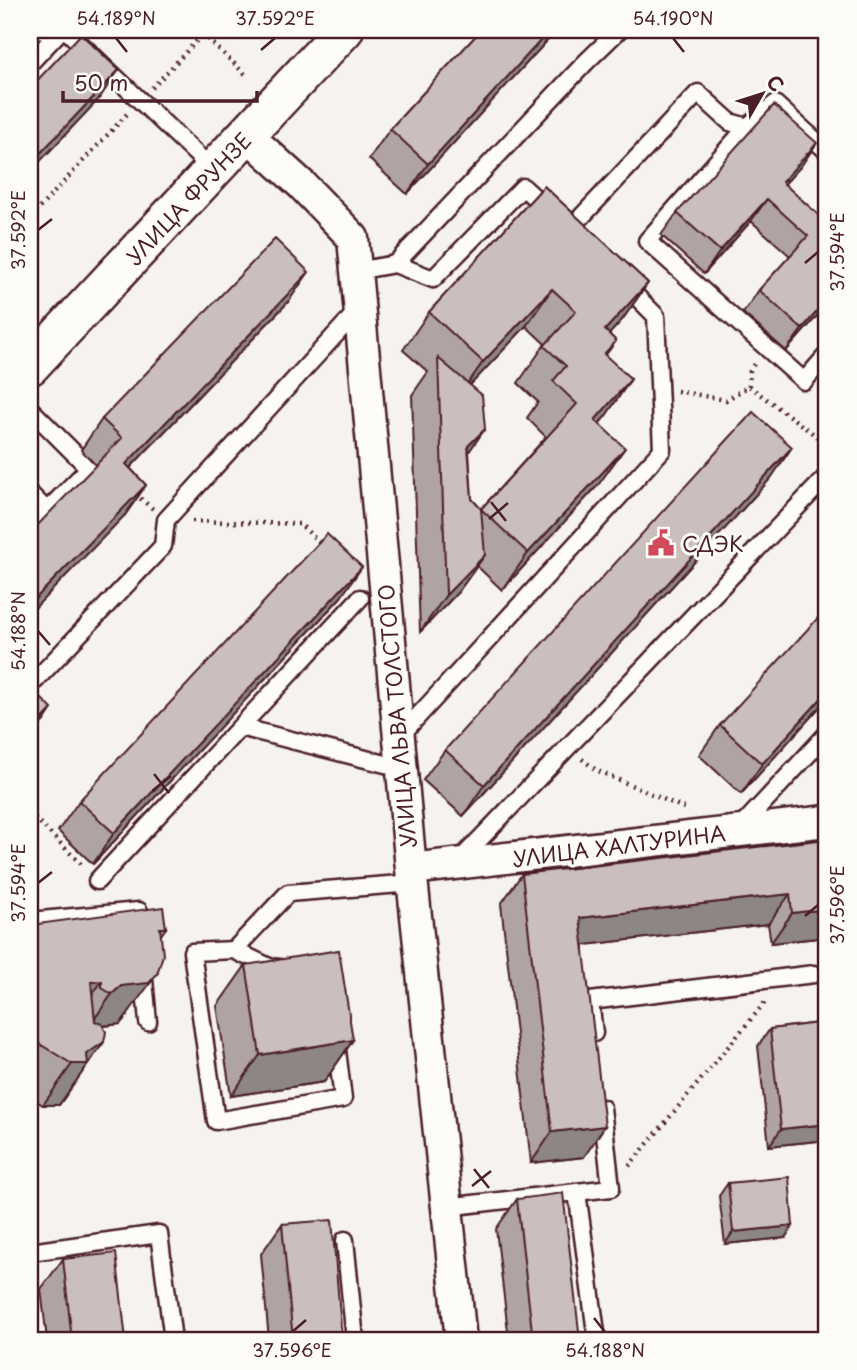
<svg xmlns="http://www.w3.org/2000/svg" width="857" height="1370" font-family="'Playpen Sans',sans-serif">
	<rect width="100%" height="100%" fill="#f6f3ef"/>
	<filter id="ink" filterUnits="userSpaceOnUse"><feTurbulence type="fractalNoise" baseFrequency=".0143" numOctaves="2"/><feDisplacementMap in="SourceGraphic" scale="14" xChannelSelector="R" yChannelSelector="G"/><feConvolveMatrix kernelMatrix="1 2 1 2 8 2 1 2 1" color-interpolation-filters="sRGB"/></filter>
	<g filter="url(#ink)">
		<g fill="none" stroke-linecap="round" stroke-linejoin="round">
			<g stroke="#4a1f2b" stroke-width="21">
				<path id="service" d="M66 30 213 170
					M30 31 47 30
					M30 63 61 30
					M747 127 647 241 804 381 827 355
					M569 230 698 93 730 122 747 127 775 104 827 151
					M395 264 586 62 619 30
					M356 271 395 264 433 279 523 187 548 210
					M30 409 89 468 30 528
					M30 494 47 511
					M30 686 163 546 166 520 359 309
					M240 727 401 768
					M398 738 662 450 656 316 624 284
					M738 830 827 734
					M459 861 827 476
					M97 881 360 598
					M30 921 139 911V919
					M234 950 269 967 280 968
					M143 969 148 1022
					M594 1033 590 1001 814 974
					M336 1042 343 1099 216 1121 192 952 234 950 288 893 413 883
					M577 1192 597 1340
					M446 1207 611 1188 602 1108
					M345 1240 355 1340
					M30 1252 159 1234 173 1340"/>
			</g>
			<g stroke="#4a1f2b" stroke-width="35">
				<path id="minor" d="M247 135 302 185 353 238 411 869 461 1340
					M411 869 827 821"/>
			</g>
			<g stroke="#4a1f2b" stroke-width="42">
				<path id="tertiary" d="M30 366 344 30"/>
			</g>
			<path stroke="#4a1f2b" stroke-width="4.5" stroke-dasharray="2 5" stroke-linecap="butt" d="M203 34 245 74
				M152 88 207 30
				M30 218 127 114
				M749 386 750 370 754 364
				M677 391 726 400 749 386 827 444
				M135 494 153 509
				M192 521 300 524 322 545
				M582 759 596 770 684 808
				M30 813 84 867
				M629 1166 767 1000"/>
			<use href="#service" stroke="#fdfcf7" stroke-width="16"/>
			<use href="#minor" stroke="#fdfcf7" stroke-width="30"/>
			<use href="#tertiary" stroke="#fdfcf7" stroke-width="37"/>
		</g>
		<path fill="#afa4a3" stroke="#4a1f2b" stroke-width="2" fill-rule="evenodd" d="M481 30H557L407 194 369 159 390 129Z
			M801 166 784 184 823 219 827 305 786 351 743 313 759 290 790 256 751 221 704 274 661 235 677 213Z
			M544 186 648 283 622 320 609 334 616 341 605 356 631 379 605 417 599 424 598 485 502 590 477 566 458 592 420 632 412 395 428 372 403 350 429 312ZM526 326 545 344 518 383 538 402 527 418 546 437 481 509 472 499 469 452 470 385Z
			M288 302 130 468 146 485 125 515 96 465 81 450 102 419Z
			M792 447 771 478 463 816 423 780 445 750Z
			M341 597 93 864 58 831 79 801Z
			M827 699 741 794 699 755 720 725Z
			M827 839V937L771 943 768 924 584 945V1157L531 1163 501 904 522 874Z
			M30 925 166 928 161 935 128 1015 120 1024 104 1026V1042L59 1105H43L30 1097Z
			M246 965 353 1040 324 1082 231 1096 217 1006Z
			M827 1022V1140L769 1146 758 1046 770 1029Z
			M728 1183 785 1238 725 1244 719 1196Z
			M517 1199 580 1340H509L496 1229Z
			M282 1224 342 1340H269L261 1254Z
			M63 1259 126 1340H47L41 1289Z"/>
		<path fill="#8e8685" stroke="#4a1f2b" stroke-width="2" d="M550 30H557L407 194 428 164Z
			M119 70 98 100 30 172V164Z
			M817 143 801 166 769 201 782 182Z
			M767 199 751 221 704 274 720 251Z
			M309 272 288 302 104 495 126 464Z
			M648 283 622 320 579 368 605 330Z
			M552 289 526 326 457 399 483 362Z
			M827 300V305L786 351 802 329Z
			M631 379 605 417 569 457 595 420Z
			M485 429 459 466 468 446Z
			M792 447 771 478 463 816 484 785Z
			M625 448 598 485 502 590 528 553Z
			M146 485 125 515 30 613V604Z
			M485 555 458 592 420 632 446 595Z
			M362 567 341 597 93 864 114 833Z
			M827 692V699L741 794 762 764Z
			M52 709 44 721 30 735V732Z
			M790 894 768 924 559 948 580 918Z
			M827 909V937L771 943 792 913Z
			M157 974 120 1024 92 1027 83 1035 112 994 121 986Z
			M102 981 73 1022 91 982Z
			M353 1040 324 1082 231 1096 260 1055Z
			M104 1042 59 1105H43L72 1064Z
			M827 1124V1140L769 1146 781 1129Z
			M605 1126 584 1157 531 1163 552 1132Z
			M793 1226 785 1238 725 1244 733 1232Z"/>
		<path fill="#cbbfbe" stroke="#4a1f2b" stroke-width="2" d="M481 30H550L428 164 390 129Z
			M81 34 119 70 30 164V88Z
			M774 105 817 143 782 182 823 219 827 214V300L802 329 759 290 808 236 767 199 720 251 677 213Z
			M544 186 648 283 605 330 616 341 604 354 631 379 595 420 625 448 528 553 481 509 485 555 446 595 438 358 482 395 485 429 468 446 472 499 481 509 577 404 553 381 566 366 544 346 576 311 552 289 483 362 429 312Z
			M275 239 309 272 126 464 146 485 30 604V533L122 438 102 419Z
			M753 412 792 447 484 785 445 750Z
			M327 534 362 567 114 833 79 801Z
			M827 608V692L762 764 720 725Z
			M37 694 52 709 30 732V702Z
			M827 839V909L792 913 790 894 580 918 605 1126 552 1132 522 874Z
			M163 907 166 928H160L163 955 157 974 149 983 121 986 112 994 102 988V981L91 982 95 1021 102 1024 106 1032 104 1042 87 1054 88 1064H72L30 1038V925Z
			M339 950 353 1040 260 1055 246 965Z
			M827 1022V1124L781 1129 770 1029Z
			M789 1177 793 1226 733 1232 728 1183Z
			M563 1193 580 1340H533L517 1199Z
			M332 1220 342 1340H293L282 1224Z
			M116 1253 126 1340H72L63 1259Z"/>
	</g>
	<path fill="none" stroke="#4a1f2b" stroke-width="2.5" d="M116 38 127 52M673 38 684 52M261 50 275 38M38 230 52 219M805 263 818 252M491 502 506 521M489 519 508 503M38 631 50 645M154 774 169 793M152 791 171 776M38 883 52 872M805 916 818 905M474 1169 489 1188M472 1186 491 1171M594 1318 605 1332M292 1332 306 1320"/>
	<defs>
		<g id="civic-bare" transform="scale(2.1)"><path d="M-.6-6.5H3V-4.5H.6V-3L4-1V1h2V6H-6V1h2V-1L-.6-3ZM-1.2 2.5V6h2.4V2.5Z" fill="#d1495b" stroke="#fdfcf7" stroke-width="2.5" paint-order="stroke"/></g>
	</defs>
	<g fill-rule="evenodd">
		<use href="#civic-bare" x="661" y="543"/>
	</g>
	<g text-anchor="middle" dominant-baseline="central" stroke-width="6" stroke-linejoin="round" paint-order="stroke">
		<g font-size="21" fill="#4a1f2b" stroke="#fdfcf7">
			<text transform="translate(188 198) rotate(-47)">УЛИЦА ФРУНЗЕ</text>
			<text transform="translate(396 716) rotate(-95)">УЛИЦА ЛЬВА ТОЛСТОГО</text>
			<text transform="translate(619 845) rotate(-7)">УЛИЦА ХАЛТУРИНА</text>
		</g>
		<g font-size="21" fill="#4a1f2b" stroke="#fdfcf7" text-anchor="start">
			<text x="682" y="543">СДЭК</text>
		</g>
	</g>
	<rect width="857" height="1370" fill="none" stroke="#fdfcf7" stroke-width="77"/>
	<g transform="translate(762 94) rotate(51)" stroke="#fdfcf7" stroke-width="5" paint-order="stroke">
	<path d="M0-5L12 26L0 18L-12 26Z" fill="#4a1f2b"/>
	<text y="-10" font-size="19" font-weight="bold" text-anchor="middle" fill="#4a1f2b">С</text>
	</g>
	<path d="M63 91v10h194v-10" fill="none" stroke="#4a1f2b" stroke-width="3.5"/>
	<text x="74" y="91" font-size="21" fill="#4a1f2b" stroke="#fdfcf7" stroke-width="5" paint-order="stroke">50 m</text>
	<rect x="38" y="38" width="780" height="1294" fill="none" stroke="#4a1f2b" stroke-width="2.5"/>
	<g font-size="18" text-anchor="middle" fill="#4a1f2b">
		<text x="116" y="25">54.189°N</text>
		<text x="275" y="25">37.592°E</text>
		<text x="673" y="25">54.190°N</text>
		<text transform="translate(19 230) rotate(-90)" y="6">37.592°E</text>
		<text transform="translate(838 252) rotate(-90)" y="6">37.594°E</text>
		<text transform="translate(19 631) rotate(-90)" y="6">54.188°N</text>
		<text transform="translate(19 883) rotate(-90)" y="6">37.594°E</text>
		<text transform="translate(838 905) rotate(-90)" y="6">37.596°E</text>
		<text x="292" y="1357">37.596°E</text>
		<text x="605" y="1357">54.188°N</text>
	</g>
</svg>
